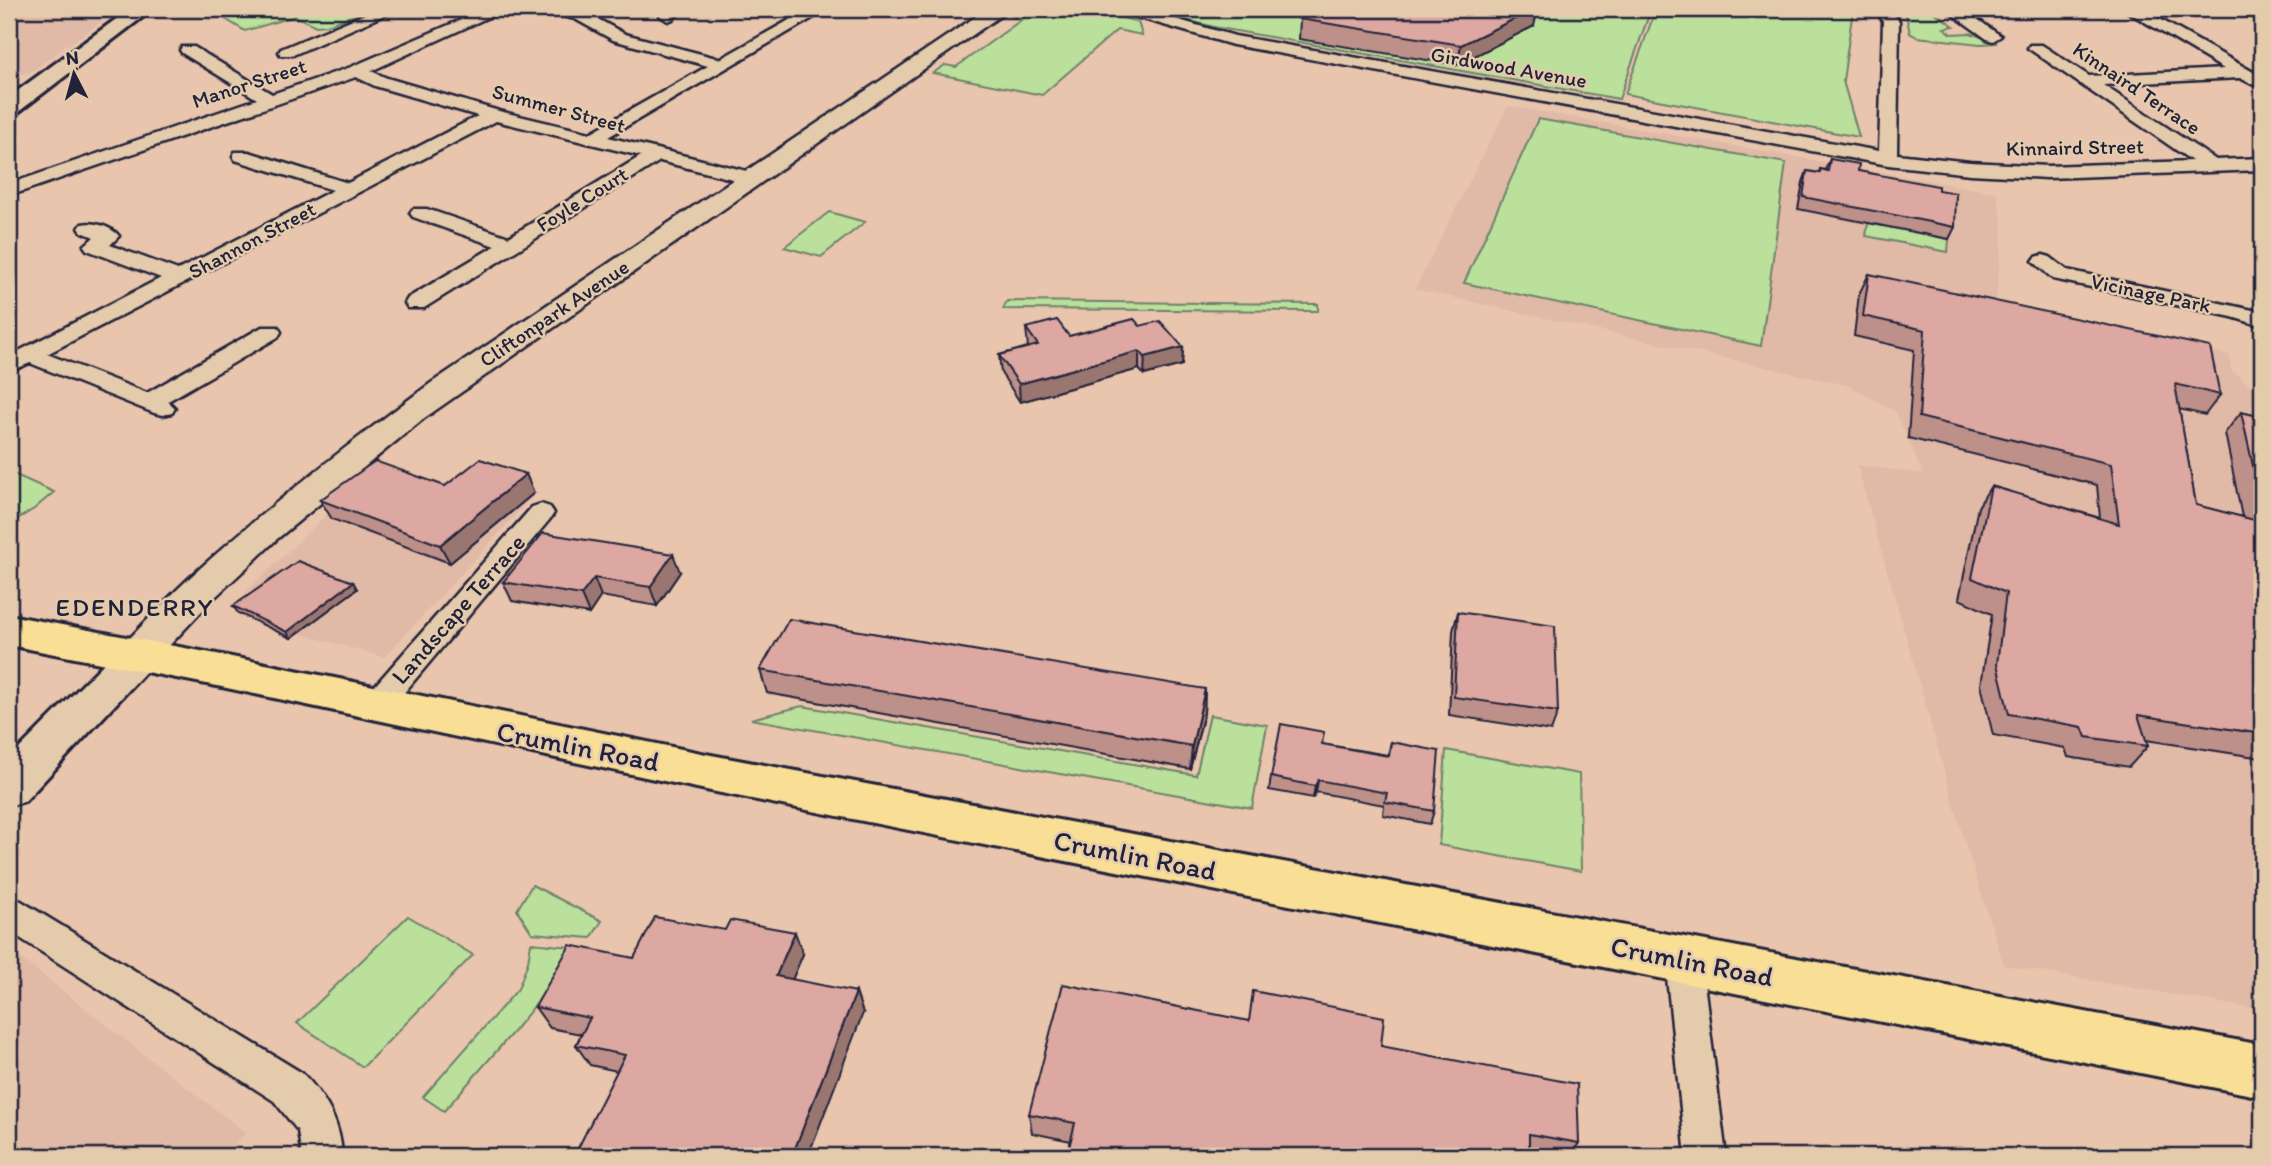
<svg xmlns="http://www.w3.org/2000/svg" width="2271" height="1165" font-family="Itim,sans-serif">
	<rect width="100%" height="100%" fill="#e8c5ac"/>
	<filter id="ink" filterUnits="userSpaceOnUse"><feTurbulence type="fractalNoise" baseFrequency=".0143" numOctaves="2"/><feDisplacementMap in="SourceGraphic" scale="14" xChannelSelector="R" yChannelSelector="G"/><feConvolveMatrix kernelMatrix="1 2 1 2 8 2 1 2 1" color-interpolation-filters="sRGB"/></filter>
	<g filter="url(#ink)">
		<path fill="#e0b9a7" d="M9 9H119L29 73 9 74Z
			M1508 106 1997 193 2003 227 1996 303 2229 355 2231 370 2262 395V1010L2004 965 1963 836 1857 465 1923 474 1895 411 1850 386 1415 289Z
			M528 488 536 493 384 657 240 617 245 593 343 499 448 501Z
			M9 949 165 1071 246 1133 222 1156H9Z"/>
		<path fill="#bae09b" stroke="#6e816b" stroke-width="2" d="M215 9H372L327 25 316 26 295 16 245 31 212 11Z
			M1024 9H1089L1138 22 1142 35 1117 30 1042 95 933 73 945 65 956 67 1021 20 1013 17Z
			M1144 9H1651L1619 99 1214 27Z
			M1656 9H1853L1843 81 1859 137 1625 94Z
			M1899 9H1929L1954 26 1944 28 1952 34 1970 33 1997 43 1980 44 1917 37 1910 33 1906 14Z
			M1538 119 1786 163 1761 346 1464 283Z
			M829 212 865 222 821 257 784 247Z
			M1868 223 1949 239 1948 252 1866 236Z
			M1007 301 1318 304V311L1003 309Z
			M9 472 54 492 34 509 9 524Z
			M802 706 1196 775 1210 715 1267 725 1252 808 751 719Z
			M1446 750 1579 774 1581 871 1439 845Z
			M532 885 602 921 591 938 532 933 517 910Z
			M408 916 473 955 363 1067 297 1023Z
			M531 943 581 948 514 1031 444 1111 423 1097 518 989 528 962Z"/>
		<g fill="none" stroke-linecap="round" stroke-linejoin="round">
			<g stroke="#22223b" stroke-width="5">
				<path id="minor" d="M377 9H398L293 55H281L279 52 281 49Z
					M486 9H506L371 71 387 78 499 111 590 133 708 66 613 40 575 19 545 12 543 9 585 12 625 34 720 59 809 9H828L608 137 759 174 762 178 759 182 752 184 660 161 424 308H408L405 303 408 298 495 246 413 217 410 213 413 209H427L509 237 641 156 496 121 47 354 147 393 262 327H278L281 332 278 337 168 401 175 408 172 413 163 415 154 413 30 363 9 372V356L161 278 87 250 84 246 94 237 82 232 79 228 82 224C93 221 112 227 119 236L110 245 178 270 333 190 235 160 233 156 235 152H249L348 183 478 116 375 86 356 77 9 196V184L257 99 182 53 180 50 182 47H194L272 94 351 67Z
					M667 9H683L673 19 668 21 660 16Z
					M1116 9H1140L1235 36 1879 151 1883 21 1875 9H1890L1899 21 1897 154 1970 162 2047 166 2192 161 2028 48 2030 45H2042L2089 76 2224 69 2123 9H2142L2262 77V89L2240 78 2103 85 2216 160 2262 158V170L2047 178 1970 174 1888 165 1233 45 1119 12Z
					M1945 9H1963L2001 36 1993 41 1987 39Z
					M2043 255 2050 257 2067 270 2262 312V326L2232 317 2053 279 2033 261 2036 257Z
					M541 504 550 507 554 513 550 519 387 713 376 717 365 713 361 705 365 697 532 507Z
					M9 896 21 901 302 1073C325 1096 341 1123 342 1156H302L298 1131 274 1101 9 931Z
					M1683 942 1696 947 1701 959 1726 1156H1686L1665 959 1670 947Z"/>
			</g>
			<g stroke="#22223b" stroke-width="5">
				<path id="tertiary" d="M987 9H1010L423 419 277 539 213 599 152 664 138 669 124 664 119 654 124 644C148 620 171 594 196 572 271 504 350 443 431 383Z"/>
			</g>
			<g stroke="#22223b" stroke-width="6">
				<path id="secondary" d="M130 9H153L17 113 9 115V97Z
					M138 639 152 643 158 654 152 665 25 801 9 806V759L124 643Z"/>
			</g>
			<g stroke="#22223b" stroke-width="6">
				<path id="primary" d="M9 615 222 655 711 755 2262 1045V1097L711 791 222 687 9 645Z"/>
			</g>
			<use href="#minor" fill="#e4cbac" fill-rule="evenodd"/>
			<use href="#tertiary" fill="#e4cbac" fill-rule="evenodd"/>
			<use href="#secondary" fill="#e4cbac" fill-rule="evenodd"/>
			<use href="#primary" fill="#f9df96" fill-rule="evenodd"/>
		</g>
		<path fill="#bd908a" stroke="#22223b" stroke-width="2" d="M1300 19 1534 26 1457 65 1299 39Z
			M1830 159 1858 171 1938 190 1955 227 1949 239 1798 209 1803 182 1807 171 1819 173 1820 169 1825 170Z
			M1869 274 2220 395 2205 415 2179 409 2196 505 2242 517 2225 433 2241 412 2262 417V758L2146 740 2148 746 2129 767 2068 757 2065 748 1993 735 1981 685 1992 614 1959 599 1978 507 1991 486 2100 518 2097 485 1908 438 1914 350 1854 336 1859 294Z
			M1140 326 1183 347 1182 365 1144 375 1139 369 1020 402 1001 373 999 355 1028 347 1026 328 1069 336Z
			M534 493 450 563 332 519 320 500Z
			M680 572 657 606 601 596 589 614 512 601 503 582Z
			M353 582 357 589 291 638 238 613 233 606Z
			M1458 612 1558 712 1551 731 1449 715 1453 631Z
			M760 670 1205 689 1204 713 1190 769 767 693Z
			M1391 742 1434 811 1430 824 1383 815 1384 805 1316 792 1313 798 1269 790 1271 777 1322 744 1388 755Z
			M803 954 792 979 863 1013 617 1071 590 1065 576 1045 581 1034 550 1028 535 1007 634 958Z
			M1381 1046 1579 1143 1571 1156H1536L1529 1155 1071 1141 1032 1133 1029 1114Z"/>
		<path fill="#9a7671" stroke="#22223b" stroke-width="2" d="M1535 9H1538L1534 26 1457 65 1461 45Z
			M1183 347 1182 365 1144 375 1145 357Z
			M1139 351V369L1020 402 1019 384Z
			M526 474 534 493 450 563 440 545Z
			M673 554 680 572 657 606 650 587Z
			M594 578 601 596 589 614 581 595Z
			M353 582 357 589 291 638 287 632Z
			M1205 689 1204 713 1190 769 1192 746Z
			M1318 780 1316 792 1313 798 1315 786Z
			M795 932 803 954 785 997 776 976Z
			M856 992 863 1013 808 1156H792Z"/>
		<path fill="#dca8a1" stroke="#22223b" stroke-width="2" d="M1320 9H1535L1461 45 1300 19Z
			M1830 159 1859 164 1858 171 1938 186V190L1956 193 1955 227 1803 197 1807 171 1820 173V169L1828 171Z
			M1869 274 2210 347 2220 395 2175 384 2196 505 2262 522V734L2138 715 2148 746 2086 737 2082 727 2009 714 1997 664 2006 593 1972 578 1991 486 2119 524 2111 464 1919 417 1925 330 1863 316Z
			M1134 319 1140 326 1160 321 1183 347 1145 357 1139 351 1019 384 999 355 1038 345 1026 328 1057 320 1069 336Z
			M2241 412 2262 417V506Z
			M480 459 526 474 440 545 320 500 375 461 445 486Z
			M543 533 673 554 650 587 594 578 581 595 503 582Z
			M298 561 353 582 287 632 233 606Z
			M1458 612 1555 626 1558 712 1454 697Z
			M789 619 1205 689 1192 746 760 670Z
			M1281 724 1324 732 1322 744 1355 750 1389 756 1391 742 1439 751 1434 811 1385 802 1387 793 1318 780 1315 786 1271 777Z
			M655 917 725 930 730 920 795 932 776 976 856 992 792 1156H574L625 1055 576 1045 590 1018 535 1007 570 945 634 958Z
			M1063 984 1249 1021 1253 991 1384 1017 1381 1046 1577 1084 1579 1143 1529 1134V1156H1067L1075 1123 1029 1114Z"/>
	</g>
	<g text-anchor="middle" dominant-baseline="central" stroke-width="5" stroke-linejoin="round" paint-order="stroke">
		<g font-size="21" fill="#22223b" stroke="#e4cbac">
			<text transform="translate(1509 67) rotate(10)">Girdwood Avenue</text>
			<text transform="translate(249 83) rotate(-18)">Manor Street</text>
			<text transform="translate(2137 88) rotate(34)">Kinnaird Terrace</text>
			<text transform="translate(559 108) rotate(15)">Summer Street</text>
			<text transform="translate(2075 147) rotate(-1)">Kinnaird Street</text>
			<text transform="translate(582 199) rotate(-32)">Foyle Court</text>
			<text transform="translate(252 240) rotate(-28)">Shannon Street</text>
			<text transform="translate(2151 293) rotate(12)">Vicinage Park</text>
			<text transform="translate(554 313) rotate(-34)">Cliftonpark Avenue</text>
		</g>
		<g font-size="24" fill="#22223b" stroke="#e4cbac">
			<text transform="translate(458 609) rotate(-49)">Landscape Terrace</text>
		</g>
		<g font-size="26" letter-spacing="2" fill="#22223b" stroke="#e4cbac">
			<text x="135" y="607">EDENDERRY</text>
		</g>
		<g font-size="28" fill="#22223b" stroke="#e4cbac">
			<text transform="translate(578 746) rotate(11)">Crumlin Road</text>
			<text transform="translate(1135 855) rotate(11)">Crumlin Road</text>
			<text transform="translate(1692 961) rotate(11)">Crumlin Road</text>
		</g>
	</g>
	<rect width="2271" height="1165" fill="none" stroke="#e4cbac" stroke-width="35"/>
	<rect x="18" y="18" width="2236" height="1130" fill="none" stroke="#22223b" stroke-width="2.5" filter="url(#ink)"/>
	<g transform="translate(74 74) rotate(354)" stroke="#e4cbac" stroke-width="5" paint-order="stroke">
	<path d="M0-5L12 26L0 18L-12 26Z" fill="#22223b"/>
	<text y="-10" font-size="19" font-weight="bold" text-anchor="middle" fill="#22223b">N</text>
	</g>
</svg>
